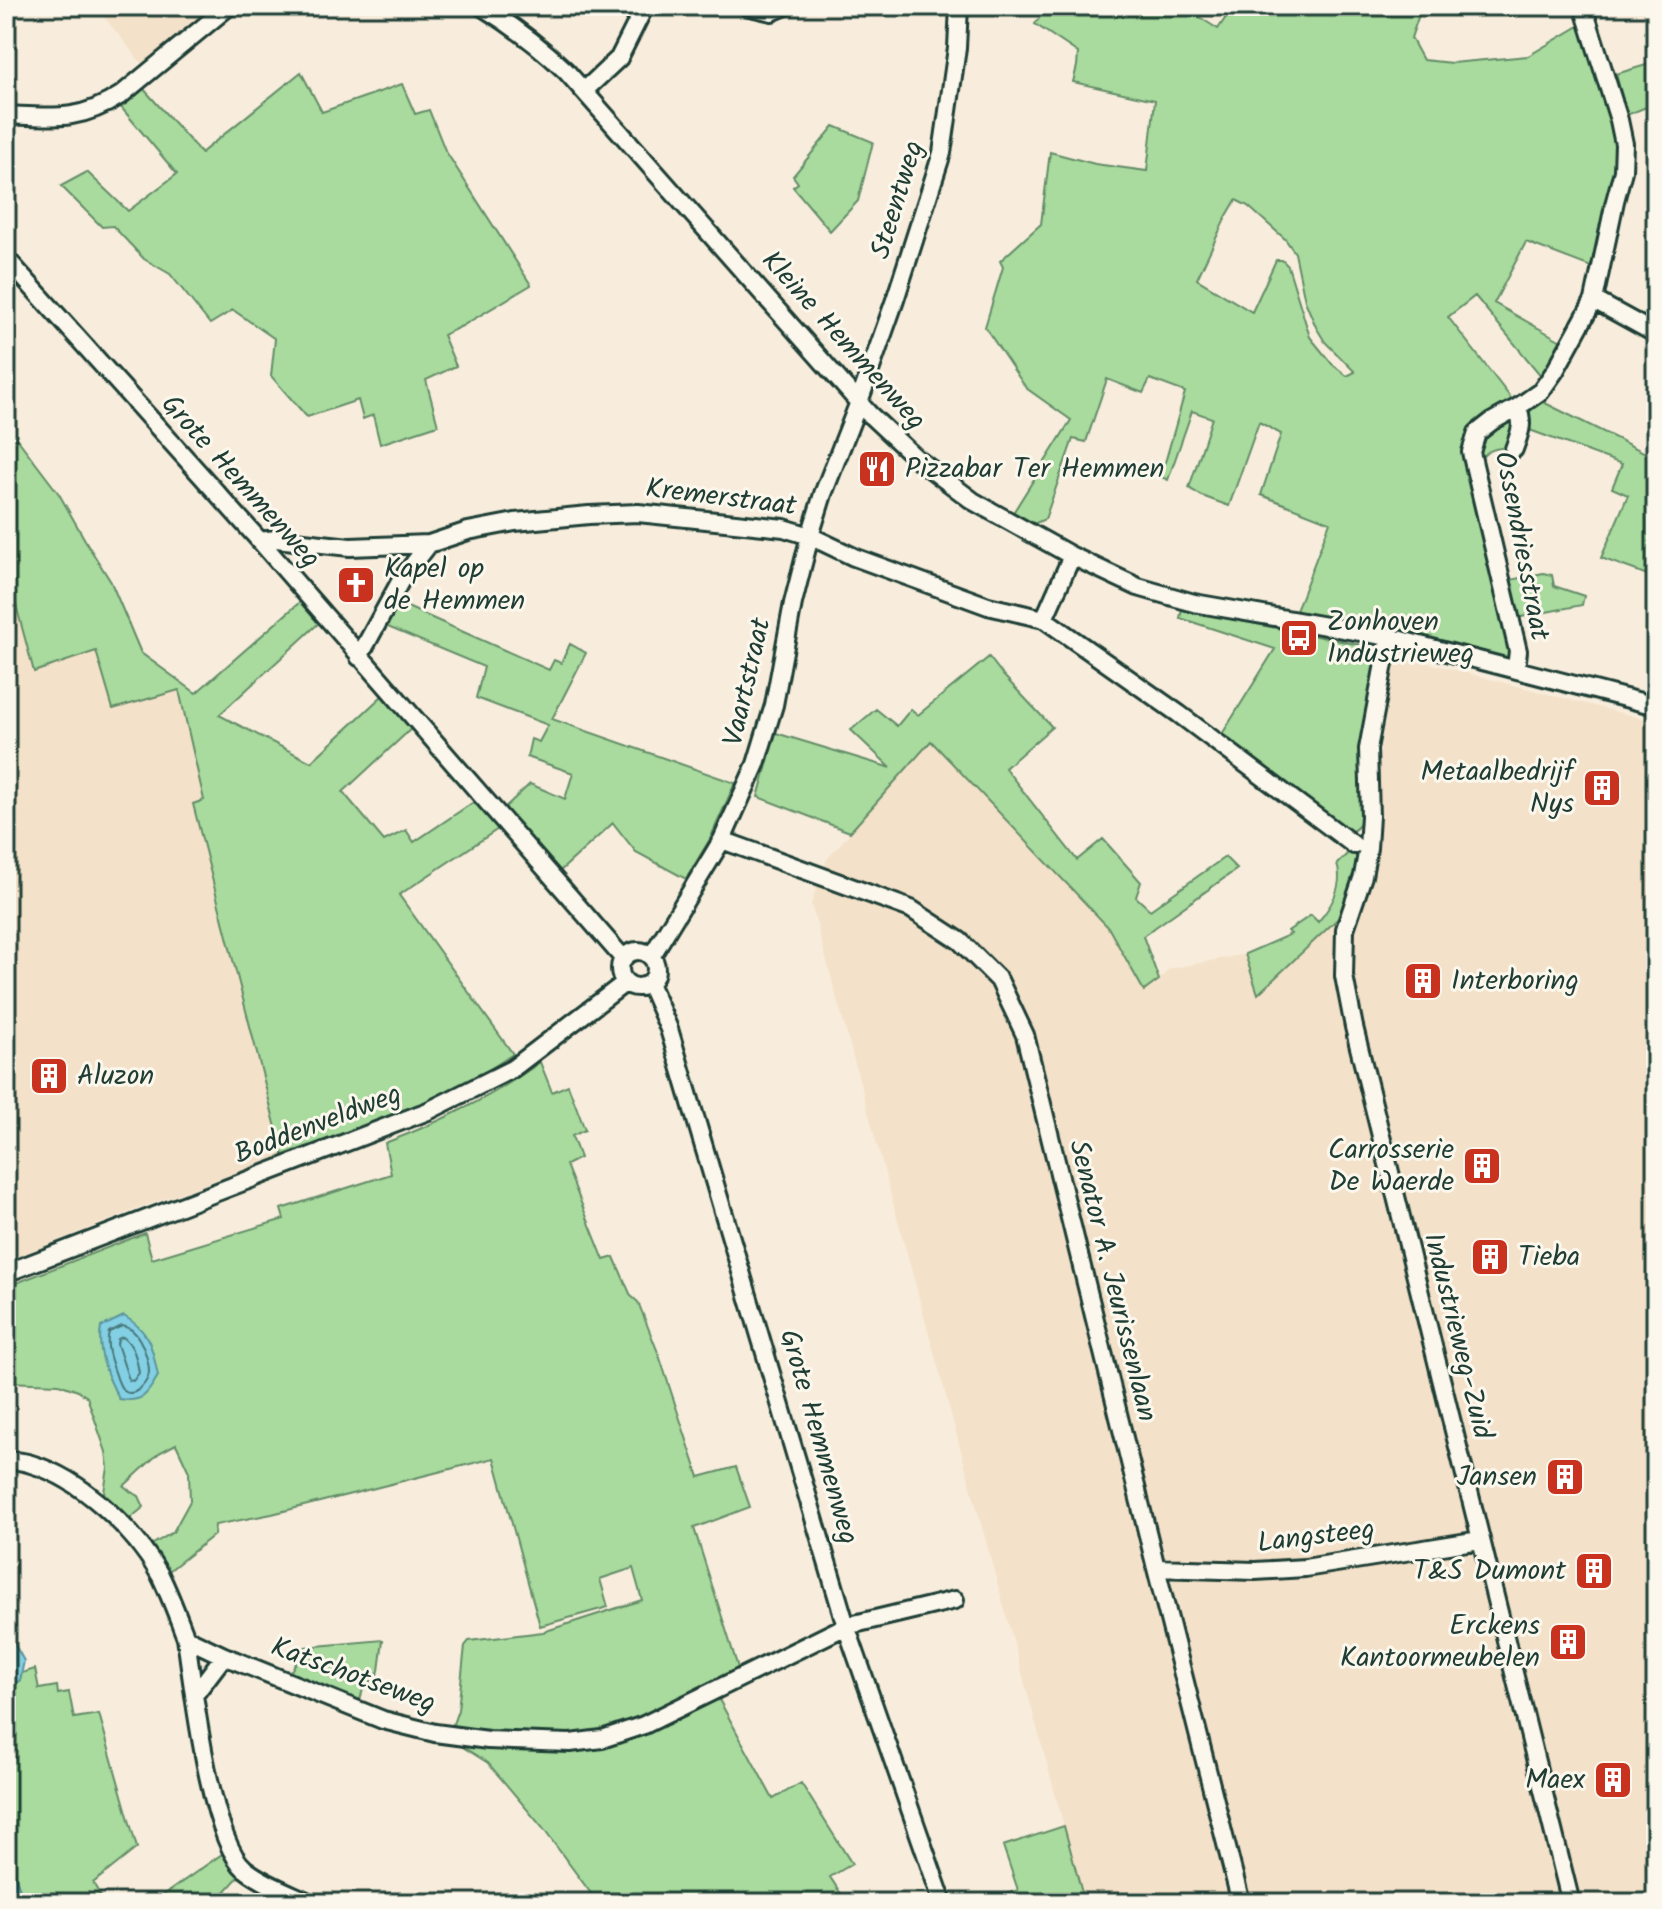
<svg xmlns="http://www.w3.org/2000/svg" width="1662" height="1909" font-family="Kalam,sans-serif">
	<rect width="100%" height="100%" fill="#f8eddc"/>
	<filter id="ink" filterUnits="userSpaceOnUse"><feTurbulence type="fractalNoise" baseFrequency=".0125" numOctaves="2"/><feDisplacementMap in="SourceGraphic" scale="16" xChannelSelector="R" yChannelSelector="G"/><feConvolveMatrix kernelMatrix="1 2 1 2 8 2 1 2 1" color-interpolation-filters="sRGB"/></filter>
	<g filter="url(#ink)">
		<path fill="#f4e1c9" d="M95 6H214L143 65Z
			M6 568 34 671 97 651 179 689 204 800 193 805 283 1155 145 1206 6 1261Z
			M1397 655 1656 722V1903H1085L811 904 827 859 931 741 1108 927 1144 990 1159 980 1169 969 1245 954 1257 993 1368 890 1373 870 1379 814V763L1382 736Z"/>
		<path fill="#a8db9d" stroke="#648c68" stroke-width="2" fill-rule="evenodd" d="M1048 6H1182L1218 29 1226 17 1223 6H1422L1411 38 1423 60 1452 63 1528 56 1584 23 1613 124 1617 156 1596 269 1526 242 1494 303 1563 342 1542 377 1475 296 1448 317 1514 402 1471 432 1512 651C1510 657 1505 658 1499 660L1460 647 1296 611 1330 522 1261 495 1281 434 1259 422 1229 506 1202 496 1189 488 1212 418 1192 411 1168 480 1161 477 1185 392 1150 379 1143 393 1107 379 1086 442 1073 439 1045 519 1029 526 1011 516 1071 420 1026 388 985 327 1003 267 1000 261 1041 224 1050 152 1095 164 1147 171 1155 100 1073 82 1077 66 1078 53 1035 24ZM1236 200 1248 206 1285 239 1295 253 1305 301 1316 327 1325 342 1355 372 1347 376 1332 364 1310 337 1288 266 1282 260H1276L1252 312 1197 279 1225 219Z
			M1656 62V103L1627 115 1616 74Z
			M301 72 322 112 402 84 415 114 429 110 445 150 531 285 462 326 443 335 456 366 426 380 438 425 380 444 373 415 363 419 358 400 307 417 271 376 275 339 233 310 210 324 170 274 144 259 113 226 102 227 61 186 87 172 128 211 177 174 120 106 142 87 201 153Z
			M834 126 873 142 858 201 830 231 793 187 798 183 793 176Z
			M1537 399 1656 458V465L1651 477 1656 480V578L1601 558 1628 495 1612 488 1622 464 1527 429 1529 414Z
			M1511 418 1516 421 1511 449C1498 446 1485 450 1479 462 1476 432 1488 432 1511 418Z
			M6 424 59 494 89 547 111 582 141 653 196 693 300 602 319 623 219 715 311 762 382 696 412 728 343 792 384 841 406 830 414 842 475 801 498 829 399 895 513 1054 472 1081 393 1117 283 1155 193 804 204 800 179 690 113 709 96 651 34 672 6 568Z
			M1543 573 1552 575 1554 586 1584 596 1582 605 1516 618 1508 584 1511 580Z
			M396 602 549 670 554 660 561 663 570 644 586 653 552 719 735 783 710 839 686 879 636 852 613 823 559 872 503 809 530 784 565 799 573 773 527 757 531 739 539 742 548 725 476 698 484 667 383 625Z
			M1182 609 1371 647 1375 650 1377 656 1362 742 1360 762 1361 819C1359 827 1356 829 1349 833L1219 739 1275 649 1180 618Z
			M989 657 1003 675 1052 727 1005 768 1077 860 1103 839 1141 882 1136 897 1150 910 1225 857 1237 869 1143 936 1159 980 1144 991 1108 927 931 741 850 832 758 797 776 733 891 768 851 730 876 709 897 726 911 709 918 715Z
			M1351 850 1357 857V869L1347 910 1258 994 1245 954 1291 934 1288 931 1311 915 1318 922C1331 907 1344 885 1337 864Z
			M540 1062 552 1092 568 1085 585 1130 572 1136 580 1158 566 1165 604 1260 614 1257 631 1296 638 1302 659 1355 699 1477 736 1467 750 1507 694 1528 739 1671 710 1683 773 1799 801 1783 852 1864 830 1877 847 1903H598L542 1827 488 1763 458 1744 504 1749 507 1737 455 1730 453 1724 458 1710 465 1646 469 1641 543 1632 642 1600 633 1568 600 1579 608 1607 540 1626 494 1458 272 1514 215 1525 214 1535 165 1574 148 1547 173 1532 190 1501 189 1472 176 1444 159 1453 124 1486 131 1492 139 1496 144 1507 128 1520 106 1500 104 1492 108 1468 106 1452 87 1397 78 1391 59 1384 6 1382V1287L145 1233 152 1259 284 1219 281 1209 391 1174 385 1143C440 1122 493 1097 540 1062Z
			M383 1640 379 1671 376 1676 363 1689 359 1704 288 1676 305 1647Z
			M35 1669 39 1689 57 1686 58 1694 69 1692 74 1718 99 1714 137 1848 93 1883 105 1903H25L6 1852V1722L11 1718 6 1703V1695L20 1680 22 1673Z
			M1064 1826 1082 1893 1052 1903H979L1018 1890 1003 1846Z
			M225 1852 241 1874 215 1903H152Z"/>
		<path fill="#83cfe3" stroke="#5b959d" stroke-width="2" d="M124 1316C151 1332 152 1348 158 1376 147 1395 143 1403 119 1399 107 1376 97 1353 101 1327Z
			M6 1629 24 1661 20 1680 6 1695Z
			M6 1852 25 1903H6Z"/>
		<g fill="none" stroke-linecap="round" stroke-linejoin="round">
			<path stroke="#47777a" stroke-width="2" d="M122 1326C126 1327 130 1328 133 1331 142 1339 152 1367 148 1377 145 1385 134 1398 124 1391 121 1389 117 1379 116 1375 111 1361 105 1346 109 1332Z
				M123 1337C134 1345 137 1360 139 1373L133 1381 129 1380 117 1344 118 1339Z"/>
			<g stroke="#1f3d34" stroke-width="22">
				<path id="minor" d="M481 6C512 25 540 46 566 71L869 414 916 458 973 501 1072 556 1138 587 1194 603 1389 637 1656 706
					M746 6 772 12 786 6
					M584 91 619 58 645 6
					M6 115C53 117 79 122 121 95L229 6
					M6 258 260 541 623 958
					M1594 300 1656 334
					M1514 449C1520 432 1524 425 1518 407
					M260 541 276 539 350 547 429 544 468 531 515 522 589 515 638 513 784 528 810 536 854 557 988 606 1044 619 1179 714 1354 845
					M1044 619 1072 556
					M1389 637 1368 749 1370 816 1368 848 1363 876 1345 929 1344 976 1354 1027 1571 1903
					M359 657 401 580 429 544
					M1516 669 1518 651 1471 452 1477 433 1491 422 1518 407 1541 391 1555 371 1594 300 1615 201 1623 171 1624 144 1619 120 1583 6
					M722 840 911 909 960 941 999 980 1025 1035 1156 1568 1241 1903
					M620 969a18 18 0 1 1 36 0a18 18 0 1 1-36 0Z
					M651 957 722 840 756 764 774 705 793 603 810 536 823 494 859 402 895 300 942 153 957 48 959 6
					M649 983 669 1029 846 1626 943 1903
					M6 1273 428 1111 512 1069 626 982
					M6 1460C14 1461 23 1461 31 1464 82 1479 134 1529 160 1575 170 1595 178 1617 186 1638L224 1656 383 1720 435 1733 488 1740 570 1743 602 1739 644 1725 846 1626 955 1600
					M1156 1568 1255 1571 1305 1568 1480 1540
					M186 1638C193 1686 210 1840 245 1869 264 1884 290 1893 311 1903
					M195 1694 224 1656"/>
			</g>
			<use href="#minor" stroke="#fbf7ec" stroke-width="16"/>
		</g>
	</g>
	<defs>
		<g id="restaurant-square" transform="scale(2)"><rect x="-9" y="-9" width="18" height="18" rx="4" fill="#c8321e" stroke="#fbf7ec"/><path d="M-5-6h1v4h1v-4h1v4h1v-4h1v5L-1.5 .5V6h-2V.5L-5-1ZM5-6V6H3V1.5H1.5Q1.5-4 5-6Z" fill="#fff"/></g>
		<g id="church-square" transform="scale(2)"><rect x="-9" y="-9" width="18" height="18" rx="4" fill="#c8321e" stroke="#fbf7ec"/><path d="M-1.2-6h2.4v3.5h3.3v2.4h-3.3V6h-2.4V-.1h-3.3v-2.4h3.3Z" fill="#fff"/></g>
		<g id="bus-square" transform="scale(2)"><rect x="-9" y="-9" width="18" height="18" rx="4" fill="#c8321e" stroke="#fbf7ec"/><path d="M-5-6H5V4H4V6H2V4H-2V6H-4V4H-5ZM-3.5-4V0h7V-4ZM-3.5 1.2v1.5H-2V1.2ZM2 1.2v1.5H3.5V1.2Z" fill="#fff"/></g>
		<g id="building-square" transform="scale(2)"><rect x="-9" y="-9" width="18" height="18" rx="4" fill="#c8321e" stroke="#fbf7ec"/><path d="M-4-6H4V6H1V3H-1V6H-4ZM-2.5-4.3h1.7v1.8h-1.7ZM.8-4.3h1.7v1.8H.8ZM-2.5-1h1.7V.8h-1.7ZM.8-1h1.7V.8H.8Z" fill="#fff"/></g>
	</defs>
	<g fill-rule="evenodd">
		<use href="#restaurant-square" x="877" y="469"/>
		<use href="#church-square" x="356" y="585"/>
		<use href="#bus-square" x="1299" y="638"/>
		<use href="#building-square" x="1602" y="788"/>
		<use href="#building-square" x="1423" y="981"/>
		<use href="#building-square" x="49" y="1076"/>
		<use href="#building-square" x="1482" y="1166"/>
		<use href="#building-square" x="1490" y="1257"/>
		<use href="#building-square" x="1565" y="1477"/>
		<use href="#building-square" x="1594" y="1571"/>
		<use href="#building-square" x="1568" y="1642"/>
		<use href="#building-square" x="1613" y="1780"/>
	</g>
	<g text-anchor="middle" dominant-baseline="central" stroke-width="6" stroke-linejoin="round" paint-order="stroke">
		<g font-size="28" fill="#1f3d34" stroke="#fbf7ec">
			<text transform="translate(898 200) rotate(-73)">Steentweg</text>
			<text transform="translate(843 341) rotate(48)">Kleine Hemmenweg</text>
			<text transform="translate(240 482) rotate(48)">Grote Hemmenweg</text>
			<text transform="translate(721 498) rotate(7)">Kremerstraat</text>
			<text transform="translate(1521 546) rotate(79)">Ossendriesstraat</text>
			<text transform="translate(748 682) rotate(-77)">Vaartstraat</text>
			<text transform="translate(318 1125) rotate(-21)">Boddenveldweg</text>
			<text transform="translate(1112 1281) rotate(76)">Senator A. Jeurissenlaan</text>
			<text transform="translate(1457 1336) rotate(76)">Industrieweg-Zuid</text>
			<text transform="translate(818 1437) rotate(74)">Grote Hemmenweg</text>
			<text transform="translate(1316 1537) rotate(-7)">Langsteeg</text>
			<text transform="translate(353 1676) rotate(20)">Katschotseweg</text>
		</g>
		<g font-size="28" fill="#1f3d34" stroke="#fbf7ec" text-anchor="start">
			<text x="905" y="469">Pizzabar Ter Hemmen</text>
			<text x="384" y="569">Kapel op<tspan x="384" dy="32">de Hemmen</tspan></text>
			<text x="1327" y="622">Zonhoven<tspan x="1327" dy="32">Industrieweg</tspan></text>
			<text x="1574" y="772" text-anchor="end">Metaalbedrijf<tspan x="1574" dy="32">Nys</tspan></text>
			<text x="1451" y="981">Interboring</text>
			<text x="77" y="1076">Aluzon</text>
			<text x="1454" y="1150" text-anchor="end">Carrosserie<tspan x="1454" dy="32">De Waerde</tspan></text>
			<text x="1518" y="1257">Tieba</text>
			<text x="1537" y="1477" text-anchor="end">Jansen</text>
			<text x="1566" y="1571" text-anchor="end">T&amp;S Dumont</text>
			<text x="1540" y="1626" text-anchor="end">Erckens<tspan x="1540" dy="32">Kantoormeubelen</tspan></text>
			<text x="1585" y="1780" text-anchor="end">Maex</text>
		</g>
	</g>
	<rect width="1662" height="1909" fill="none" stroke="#fbf7ec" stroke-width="32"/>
	<rect x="16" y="16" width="1630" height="1877" fill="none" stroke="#1f3d34" stroke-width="3" filter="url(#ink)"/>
</svg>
